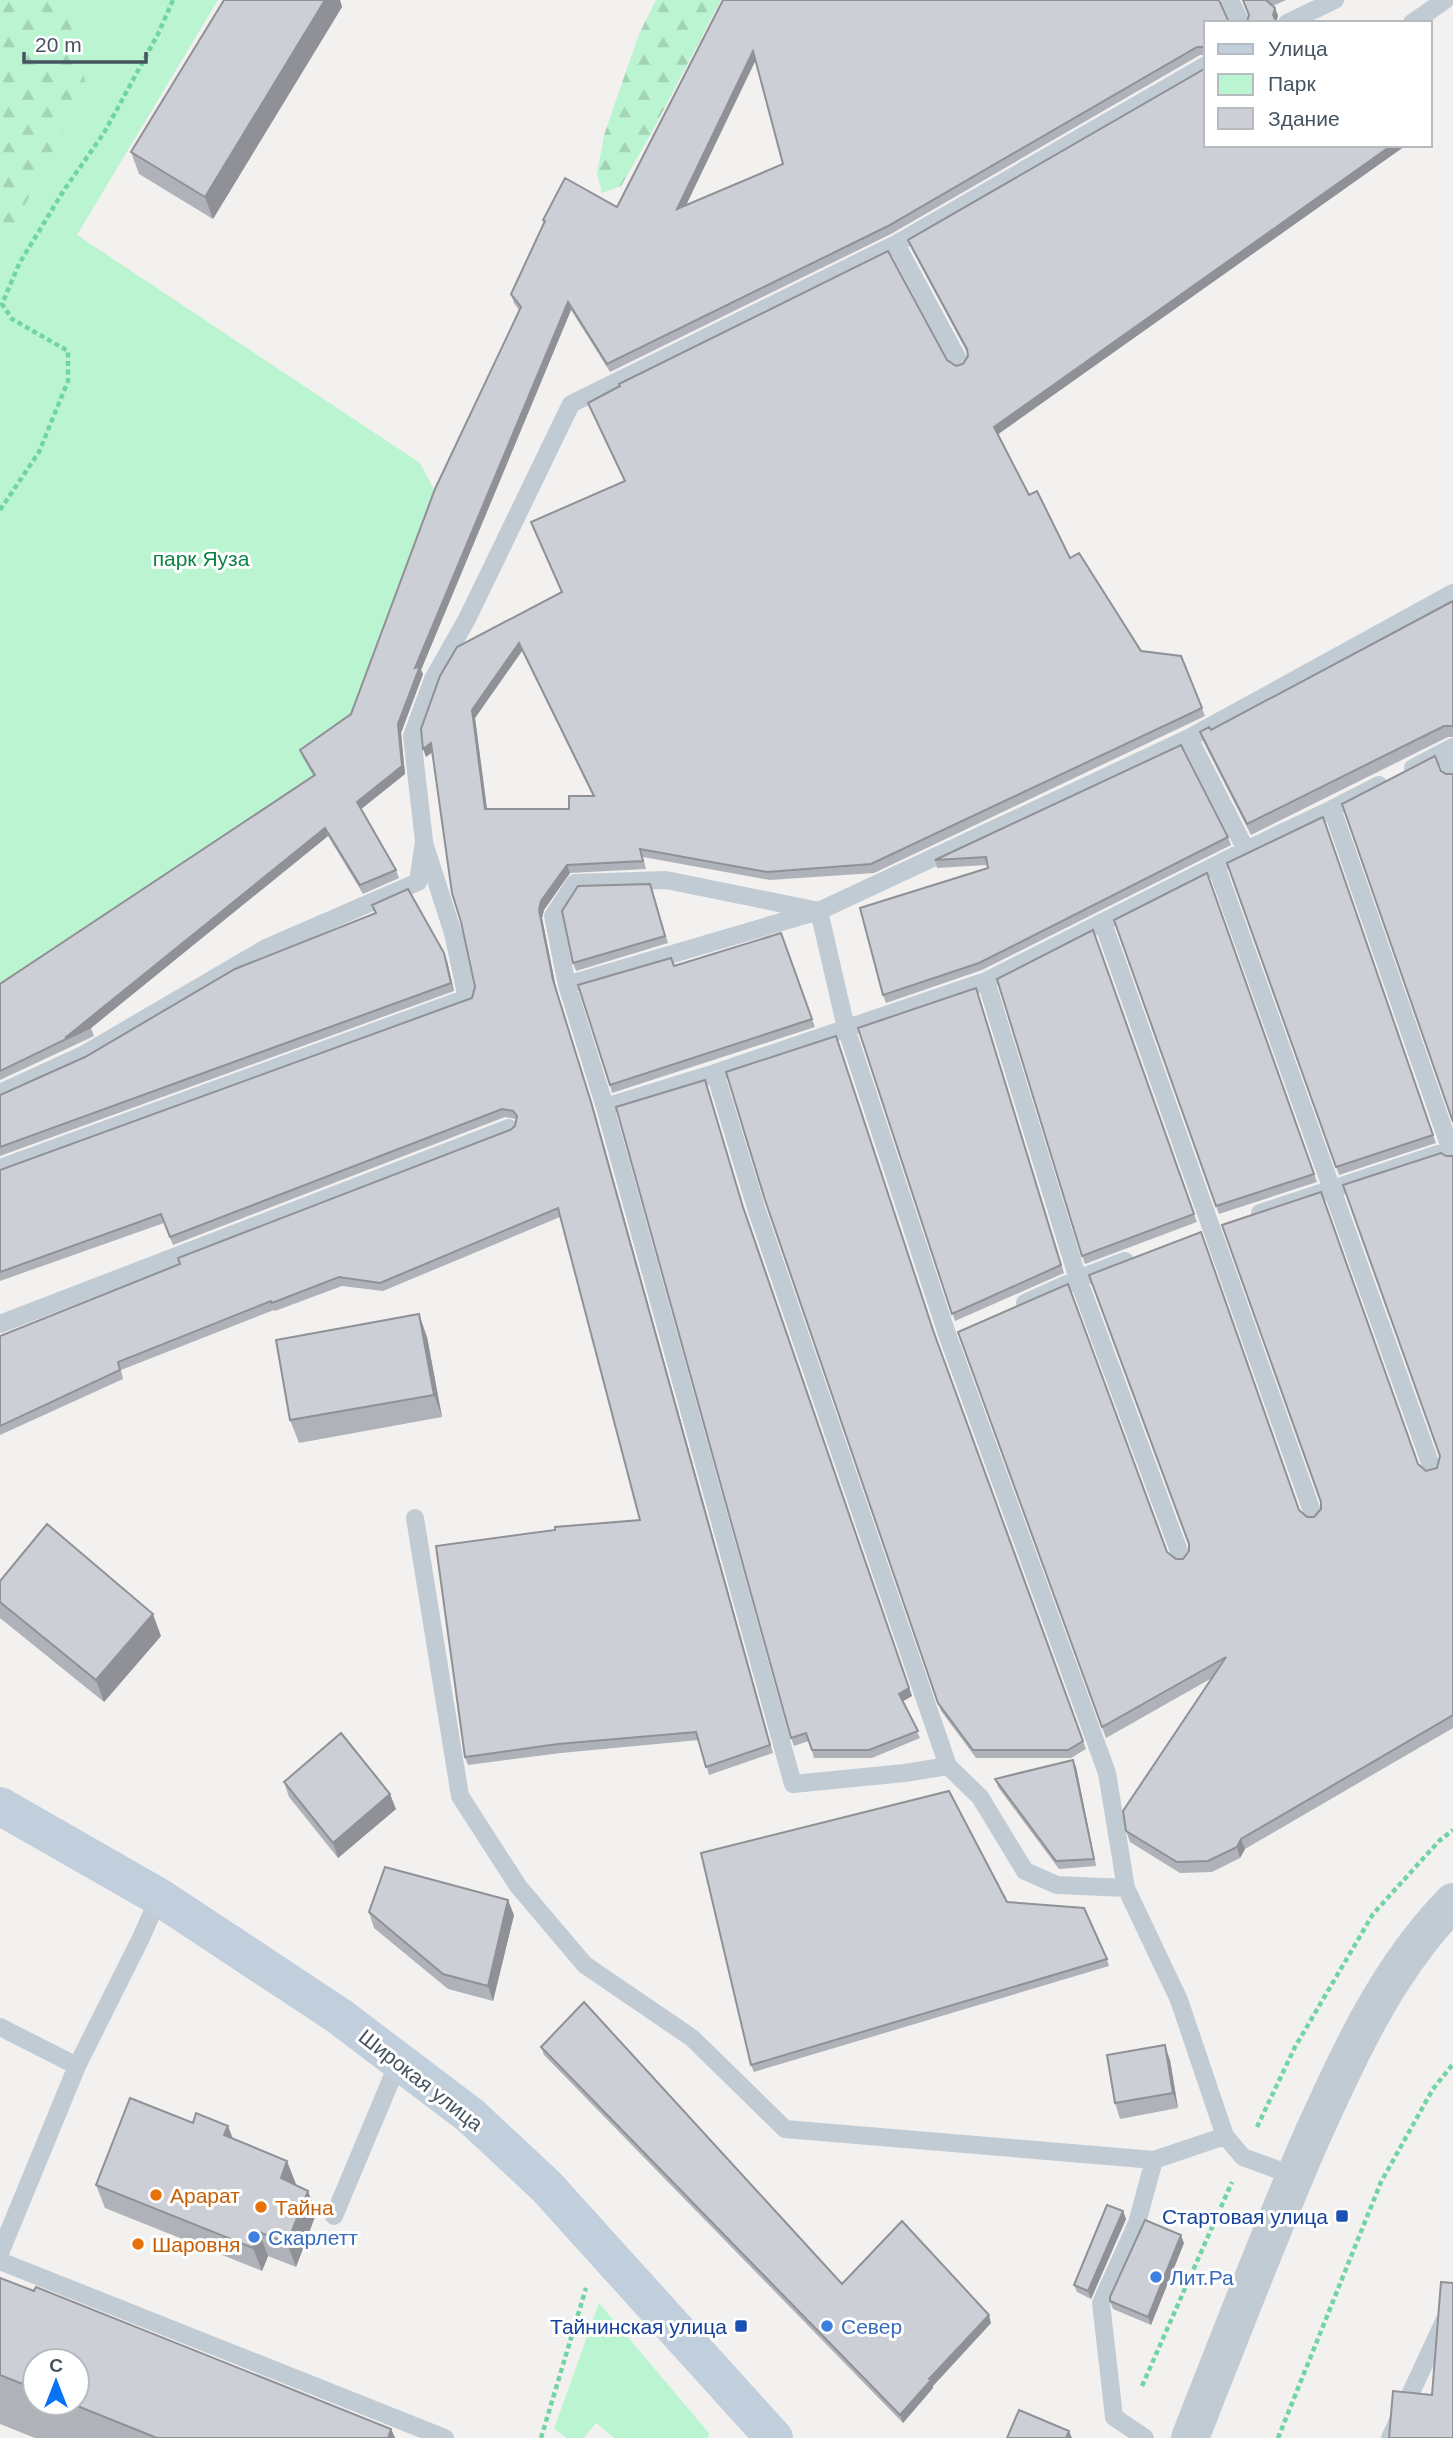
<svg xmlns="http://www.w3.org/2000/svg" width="1453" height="2438" font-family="Helvetica,sans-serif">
	<defs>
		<pattern id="forest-firs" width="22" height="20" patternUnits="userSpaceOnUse" patternTransform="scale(1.75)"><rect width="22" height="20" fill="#bbf4d0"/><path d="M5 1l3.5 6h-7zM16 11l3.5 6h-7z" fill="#a2d3b5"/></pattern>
	</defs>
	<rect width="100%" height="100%" fill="#f3f0f0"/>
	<path fill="#bbf4d0" d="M0 0H218L77 235 420 463 438 497 354 722 318 783 0 994Z
		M599 2303 709 2433 708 2438H614L596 2423 584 2438H567L554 2429Z"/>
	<path fill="url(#forest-firs)" d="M0 0H64L86 85 10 234 0 241Z
		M656 0H721L652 132 621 186 602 193 597 174 604 135 639 34Z"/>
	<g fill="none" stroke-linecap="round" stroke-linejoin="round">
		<path stroke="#70d5a2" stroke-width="4.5" stroke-dasharray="5 3.5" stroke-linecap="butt" d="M0 510 39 452 68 381V351L12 319 2 304 19 264 64 190 104 133 158 34 173 0
			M1257 2127 1295 2047 1373 1914 1439 1841 1453 1830
			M1142 2386 1232 2182
			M541 2438 586 2288
			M1278 2438 1381 2182 1433 2089 1453 2064"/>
		<path stroke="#c0cbd3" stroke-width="18" d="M1230 0 1241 23
			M1287 23 1335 0
			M1412 23 1445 0
			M896 244 960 363
			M1445 752 1453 774
			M1413 768 1453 747
			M1332 809 1379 785
			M1246 850 1332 809 1453 1156
			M1216 866 1433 1471
			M1103 923 1314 1517
			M986 981 1078 1279 1182 1559
			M567 985 815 912
			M715 1073 757 1211 948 1766 980 1797 1025 1871 1057 1885 1126 1888
			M0 1093 83 1055 266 948 418 882 424 841 412 736 433 679 467 619 571 404 896 244 1206 65
			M605 1107 567 985 553 916 575 883 666 880 819 911
			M0 1168 467 998 453 933 425 846
			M1260 1213 1453 1149
			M1025 1303 1078 1279 1125 1261
			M0 1324 509 1128
			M415 1518 460 1796 518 1886 585 1965 692 2038 785 2129 1154 2160 1225 2136
			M948 1766 905 1773 793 1784 605 1107 715 1073 986 981 1246 850 1189 738
			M0 2027 77 2066
			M1295 2176 1243 2157 1225 2136 1179 2000 1126 1888 1107 1773 948 1337 846 1028 819 911 1189 738 1453 593
			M334 2216 399 2061
			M0 2253 77 2066 141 1938 159 1897
			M0 2261 445 2438
			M1145 2438 1114 2417 1101 2303 1137 2223 1154 2160
			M1390 2438 1453 2302"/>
		<path stroke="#c0cbd3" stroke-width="38" d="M1190 2438C1229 2339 1267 2240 1309 2143 1347 2058 1387 1969 1453 1902"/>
		<path stroke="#c1cedb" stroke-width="38" d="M0 1806 159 1897 339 2016 471 2116 546 2186 774 2438"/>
	</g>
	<path fill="#afb2b8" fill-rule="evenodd" d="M224 0H340L342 7 213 219 139 174 131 152Z
		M723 0 1206 23V55H1200L891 234 610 372 571 310 421 670 423 674 401 733 405 774 361 809 396 870 399 878 363 894 328 836 91 1028 94 1036 0 1080V984L313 775 303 758 300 750 351 714 519 310 514 303 511 294 544 224 543 220 617 207ZM756 60 783 164 685 206Z
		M1242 0H1286L1273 6 1275 8 1278 16 1276 22H1247L1249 16Z
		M1405 146 998 434 1029 495 1070 558 1141 651 1181 656 1205 716 874 873 770 880 643 857 646 869 570 873 544 910 542 918 556 988 594 1110 773 1753 709 1775 699 1740 561 1753 468 1765 465 1757 640 1520 560 1217 383 1291 342 1286 275 1311 274 1310 121 1370 123 1379 0 1435V1336L510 1130 515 1126 516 1119 505 1117 173 1245 164 1223 0 1281V1170L472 998 475 987 432 752 426 757 562 592 531 522 625 482 588 403 620 387 619 384 947 360 956 366 963 364 968 356V354L911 248 908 240ZM522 651 593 796 569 809H487L475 718Z
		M1453 601V737H1448L1251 835 1204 743 1200 732 1211 730Z
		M1323 817 1436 1143 1339 1175 1227 863Z
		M1228 837 1231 845 982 970 886 1003 883 995 988 868 987 865 937 868 935 860Z
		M1207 873 1317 1182 1219 1214 1114 920Z
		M653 892 668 943 576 971 573 963Z
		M372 905 447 961 454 991 0 1156V1095L85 1057 375 913Z
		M1093 930 1197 1222 1085 1264 1082 1256Z
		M781 933 815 1027 612 1093 610 1085 675 966Z
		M979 996 1064 1273 955 1321 858 1028Z
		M1446 1156H1453V1728L1245 1849 1240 1858 1212 1872 1180 1873 1130 1842 1126 1831 1212 1678 1106 1738 958 1332 1167 1552 1176 1559H1183L1299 1510 1307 1517H1314L1418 1464 1426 1471 1437 1468 1440 1456Z
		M765 1200 937 1341 1086 1749 1071 1758H976L941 1711Z
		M746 1214 912 1696 902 1701 920 1738 872 1758H814L809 1741 794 1746 791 1738Z
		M427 1337 442 1417 299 1443 290 1420Z
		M0 1581 161 1636 104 1702 0 1618Z
		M1076 1767 1096 1866 1059 1869 998 1787 995 1779Z
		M284 1782 396 1809 338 1858 289 1797Z
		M1007 1902 1107 1959 1109 1966 754 2072 751 2065Z
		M369 1912 514 1915 493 2001 448 1989 374 1928Z
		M541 2047 842 2284 991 2323 933 2386V2388L903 2423 544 2055Z
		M1170 2060 1178 2108 1120 2119 1115 2103Z
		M233 2139 296 2185 308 2191 316 2214 296 2267 268 2256 262 2271 105 2208 96 2185Z
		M1123 2211 1126 2219 1091 2299 1077 2292 1074 2285Z
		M1184 2243 1151 2325 1113 2309 1110 2301Z
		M0 2278 391 2429 395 2438H35L0 2424ZM35 2361 77 2403H35Z"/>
	<path fill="#8f9196" d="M325 0H340L342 7 213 219 205 197Z
		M1275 8 1278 16 1276 23 1273 15Z
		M753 51 756 59 680 218 677 209Z
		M1392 145H1404L1405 146 997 435 994 427Z
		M568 302 571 310 421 670 423 674 401 733 405 774 360 810 357 802 398 724 415 668Z
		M519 643 522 651 475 718 488 817 485 809 472 710Z
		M431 743 434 751 426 757 423 749Z
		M325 828 328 836 91 1028 65 1038Z
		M567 865 570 873 544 910 542 918 556 988 594 1110 773 1753 553 980 539 910 541 901Z
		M444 953 447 961 454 991 451 983Z
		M746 1214 912 1696 902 1702Z
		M419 1314 427 1337 442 1417 434 1395Z
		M153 1614 161 1636 104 1702 96 1680Z
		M1073 1760 1076 1767 1096 1866 1094 1859Z
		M390 1794 396 1809 338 1858 333 1843Z
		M1241 1839 1245 1849 1240 1858 1237 1847Z
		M508 1900 514 1915 493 2001 488 1986Z
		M1165 2045 1170 2060 1178 2108 1173 2093Z
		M228 2126 237 2149 224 2135Z
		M287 2161 296 2184 289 2201 281 2178Z
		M308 2191 316 2214 296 2267 287 2243Z
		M1123 2211 1126 2219 1091 2299 1088 2291Z
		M259 2232 268 2256 262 2271 253 2248Z
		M1181 2235 1184 2243 1151 2325 1148 2317Z
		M989 2315 991 2323 933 2386V2388L903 2423 900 2415 929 2379Z
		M391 2429 395 2438H388Z
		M1069 2431 1072 2438H1066Z"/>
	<path fill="#cccfd6" stroke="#8f9196" stroke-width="2" fill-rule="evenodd" d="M224 0H325L205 197 131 152Z
		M723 0H1219L1228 20 1232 23H1206V47H1197L888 226 607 364 568 302 415 668 420 666 398 724 402 766 357 802 396 870 360 885 325 828 65 1038 91 1027 0 1071V984L315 775 300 750 351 714 435 489 521 307 511 294 545 221 543 220 565 178 617 207ZM753 51 783 164 677 209Z
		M1243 0H1266L1275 8 1273 15 1277 23H1245L1247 22 1249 15Z
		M1206 68V145H1392L994 427 1029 495 1037 491 1070 558 1079 553 1141 651 1181 656 1202 708 871 864 767 872 640 849 643 861 567 865 541 901 539 910 553 980 591 1102 770 1745 706 1767 696 1732 558 1744 465 1757 436 1546 555 1530V1527L640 1520 558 1208 380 1283 339 1277 272 1303 271 1301 118 1362 120 1370 0 1426V1336L180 1264 178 1258 510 1130 515 1126 517 1116 513 1111 502 1109 170 1237 161 1214 0 1272V1170L472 998 475 987 461 922 452 893 431 743 423 749 421 729 440 676 457 647 562 592 531 522 625 481 588 403 620 386 619 384 888 251 947 360 956 366 963 364 968 356 967 349 908 240ZM519 643 594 796H569V809H485L472 710Z
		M1453 601V726H1444L1247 824 1200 732 1209 727 1211 730Z
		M1181 745 1228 837 979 963 883 995 860 908 988 868 986 857 935 860Z
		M1435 756 1441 771 1446 774H1453V1122L1342 804Z
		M1323 817 1433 1135 1336 1167 1227 863Z
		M1207 873 1314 1174 1216 1206 1114 920Z
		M650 884 665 936 573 963 562 911 578 886Z
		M408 889 444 953 451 983 0 1147V1095L85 1057 235 969 376 913 372 905Z
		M1093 930 1194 1214 1082 1256 997 979Z
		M781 933 812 1019 610 1085 578 985 671 958 674 966Z
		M976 988 1061 1265 952 1314 858 1028Z
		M836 1036 934 1333 1083 1741 1068 1750H973L938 1703 765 1200 726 1072Z
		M705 1080 743 1207 909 1688 899 1694 918 1731 869 1750H812L806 1733 791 1738 616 1107Z
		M1441 1153 1446 1156H1453V1715L1241 1839 1237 1847 1208 1861 1177 1862 1126 1831 1123 1811 1226 1657 1102 1727 958 1332 1068 1284 1167 1552 1176 1559H1183L1189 1551V1544L1089 1275 1201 1232 1299 1510 1307 1517H1314L1321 1509V1502L1222 1225 1321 1192 1418 1464 1426 1471 1437 1468 1440 1456 1343 1185Z
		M419 1314 434 1395 290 1420 276 1340Z
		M47 1524 153 1614 96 1680 0 1602V1581Z
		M341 1733 390 1794 333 1843 284 1782Z
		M1073 1760 1094 1859 1056 1861 995 1779Z
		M949 1791 1007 1902 1084 1908 1107 1959 751 2065 701 1853Z
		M385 1867 508 1900 488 1986 443 1974 369 1912Z
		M584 2002 842 2284 902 2221 989 2315 929 2379 931 2380 900 2415 541 2047Z
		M1165 2045 1173 2093 1115 2103 1107 2055Z
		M130 2098 193 2123 196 2113 228 2126 224 2135 287 2161 281 2178 308 2191 287 2243 259 2232 253 2248 96 2185Z
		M1107 2205 1123 2211 1088 2291 1074 2285Z
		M1145 2220 1181 2235 1148 2317 1110 2301V2297Z
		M0 2278 34 2291 36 2287 391 2429 388 2438H157L70 2403H77V2361H35V2389L0 2375Z
		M1441 2282 1453 2283V2438H1389L1393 2391 1432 2395Z
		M1019 2410 1069 2431 1066 2438H1007Z"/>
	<g fill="#e8710a" stroke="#fff" stroke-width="2.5">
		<circle cx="156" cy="2195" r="7"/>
		<circle cx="261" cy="2207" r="7"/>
		<circle cx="138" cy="2244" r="7"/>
	</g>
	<g fill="#1a4fb4" stroke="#fff" stroke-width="2.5">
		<rect x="1335" y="2209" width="14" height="14" rx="3.5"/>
		<rect x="734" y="2319" width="14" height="14" rx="3.5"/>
	</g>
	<g fill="#3f7fe0" stroke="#fff" stroke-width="2.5">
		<circle cx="254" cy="2237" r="7"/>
		<circle cx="1156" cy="2277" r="7"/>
		<circle cx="827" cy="2326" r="7"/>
	</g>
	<g text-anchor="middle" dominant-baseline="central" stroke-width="6" stroke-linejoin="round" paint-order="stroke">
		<g font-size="21" fill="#0e8347" stroke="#fff">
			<text x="201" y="558">парк Яуза</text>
		</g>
		<g font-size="21" fill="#465460" stroke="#fff">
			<text transform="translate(421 2080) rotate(38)">Широкая улица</text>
		</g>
		<g font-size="21" fill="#c56008" stroke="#fff" text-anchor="start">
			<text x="170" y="2195">Арарат</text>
			<text x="275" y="2207">Тайна</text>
			<text x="152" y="2244">Шаровня</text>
		</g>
		<g font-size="21" fill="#164399" stroke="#fff" text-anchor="end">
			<text x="1328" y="2216">Стартовая улица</text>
			<text x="727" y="2326">Тайнинская улица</text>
		</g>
		<g font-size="21" fill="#366cbe" stroke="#fff" text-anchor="start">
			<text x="268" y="2237">Скарлетт</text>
			<text x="1170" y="2277">Лит.Ра</text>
			<text x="841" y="2326">Север</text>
		</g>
	</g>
	<rect x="1204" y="21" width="228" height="126" fill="#ffffff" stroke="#b5bbbf" stroke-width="2"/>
	<rect x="1218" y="44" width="35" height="10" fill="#c1cedb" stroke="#b5bbbf" stroke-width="2"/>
	<text x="1268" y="56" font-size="21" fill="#465460">Улица</text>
	<rect x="1218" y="74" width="35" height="21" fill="#bbf4d0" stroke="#b5bbbf" stroke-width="2"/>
	<text x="1268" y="91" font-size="21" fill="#465460">Парк</text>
	<rect x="1218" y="108" width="35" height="21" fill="#cccfd6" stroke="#b5bbbf" stroke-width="2"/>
	<text x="1268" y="126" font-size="21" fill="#465460">Здание</text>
	<g transform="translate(56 2382)"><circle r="33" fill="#ffffff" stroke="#b5bbbf" stroke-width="2"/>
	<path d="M0-5L12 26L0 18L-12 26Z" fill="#0873f5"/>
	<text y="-10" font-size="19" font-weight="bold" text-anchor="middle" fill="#465460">С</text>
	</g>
	<path d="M24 52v10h122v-10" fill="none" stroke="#465460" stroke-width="3.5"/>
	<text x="35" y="52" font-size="21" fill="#465460" stroke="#ffffff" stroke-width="5" paint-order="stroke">20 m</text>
</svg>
